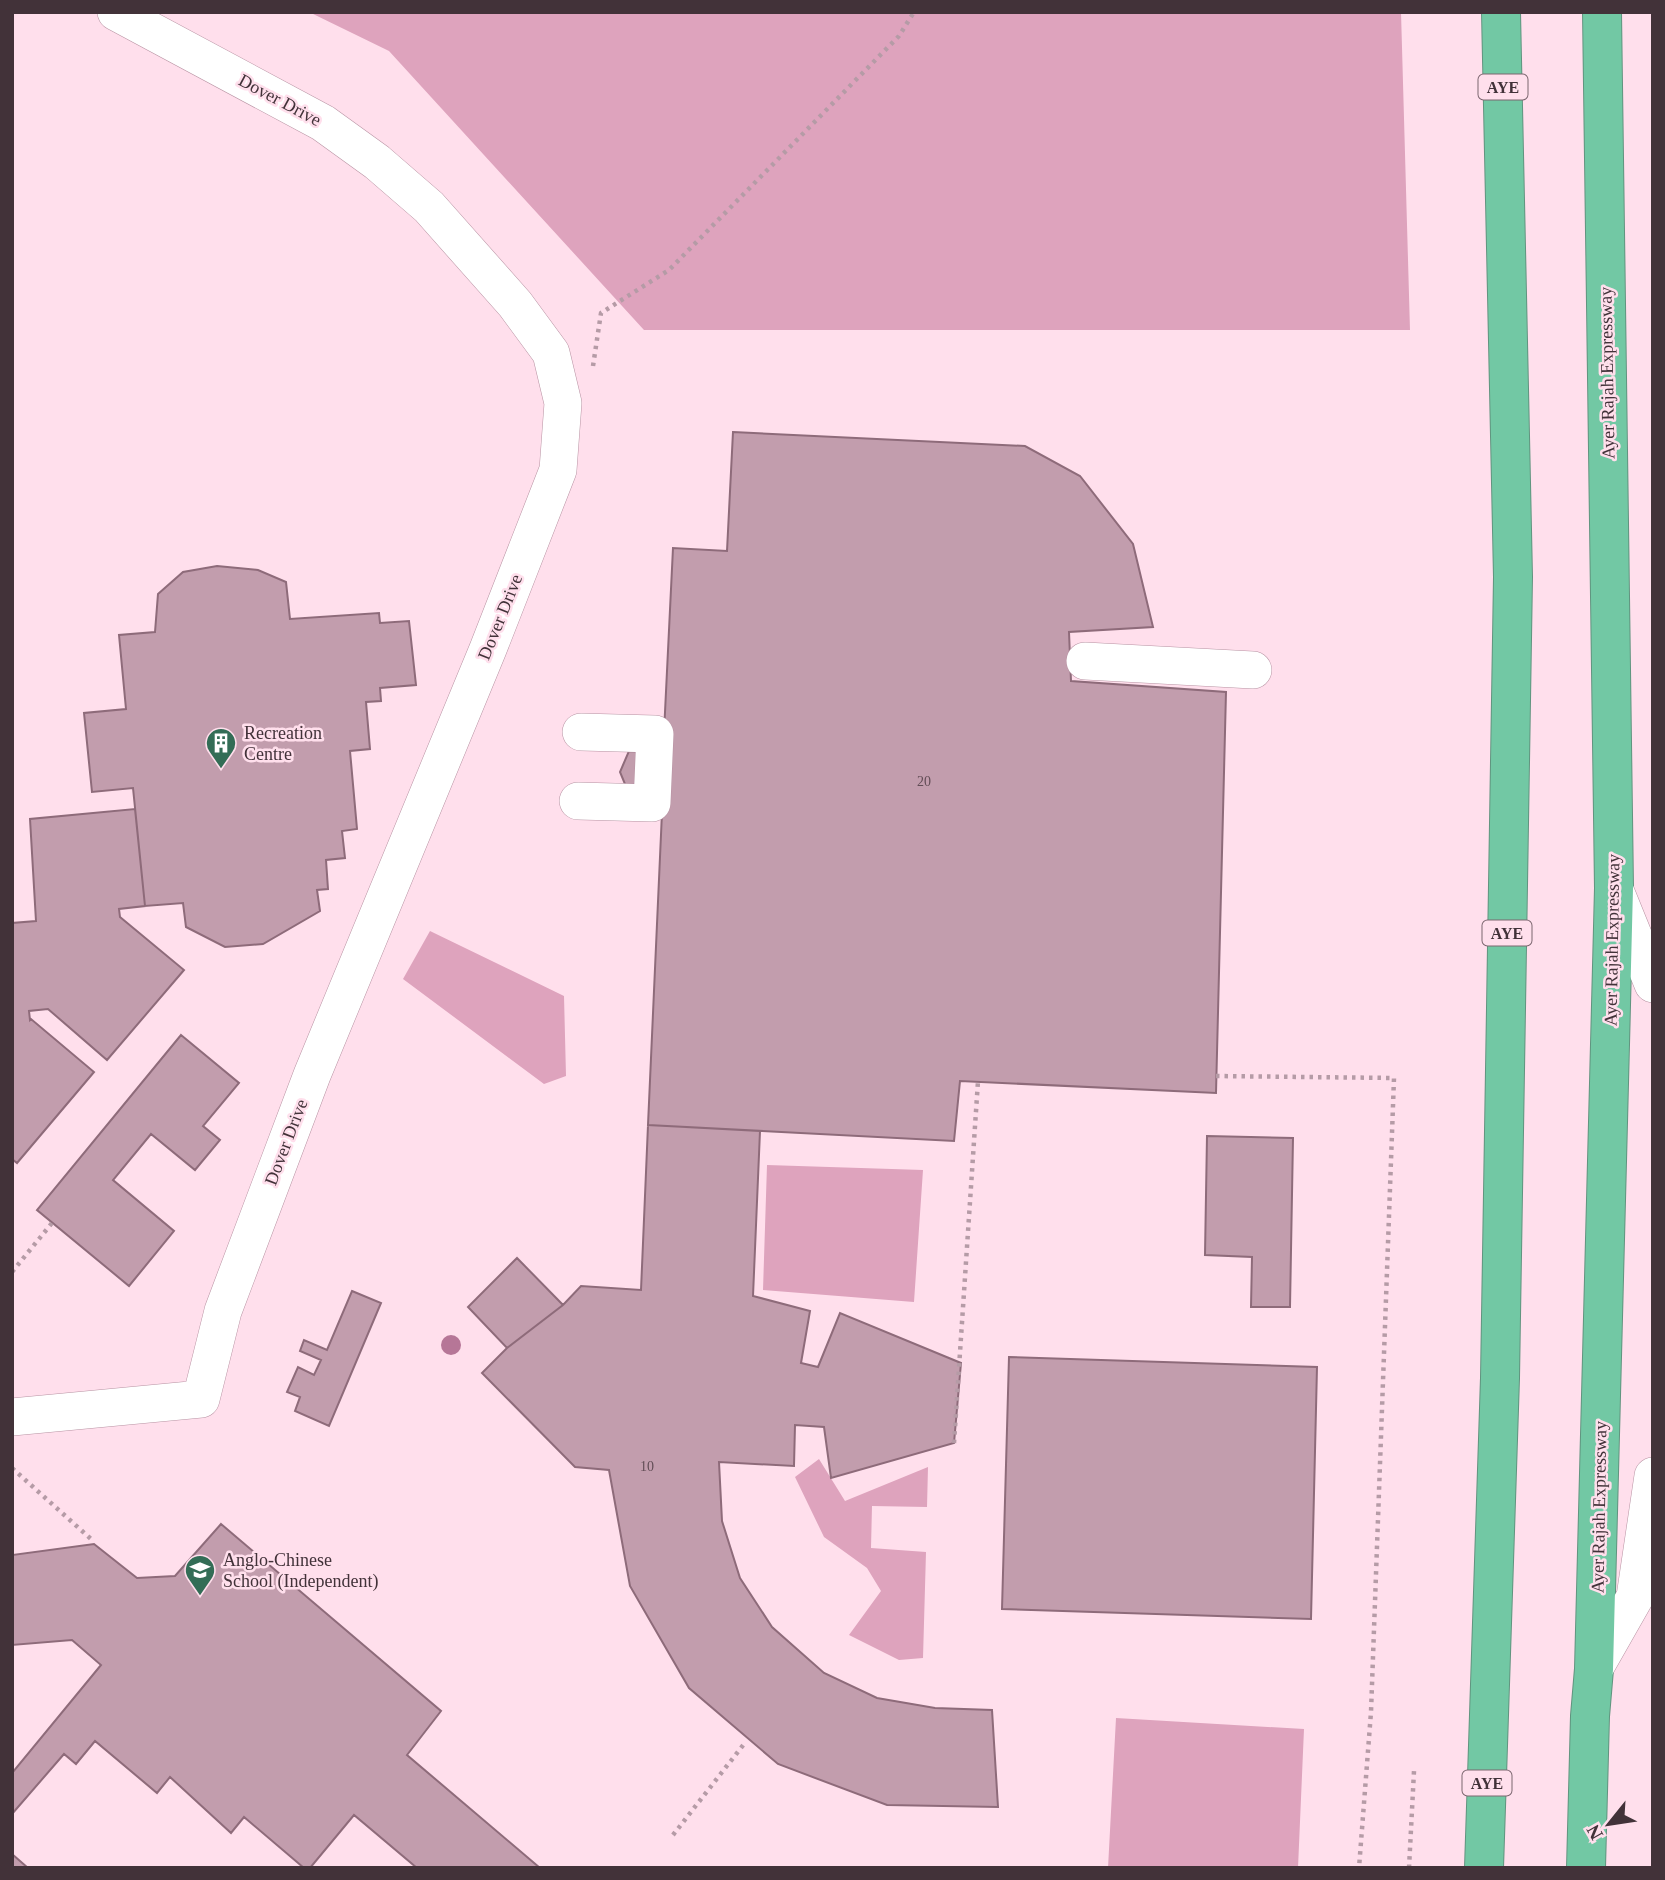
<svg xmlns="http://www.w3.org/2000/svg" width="1665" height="1880" font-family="'Times New Roman',serif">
	<rect width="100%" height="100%" fill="#ffdfec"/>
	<path fill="#dea3bd" d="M309 12H1401L1410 330H644L389 51Z
		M430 931 564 996 566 1076 544 1084 403 979Z
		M767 1165 923 1170 914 1302 763 1290Z
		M819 1459 845 1501 928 1467 927 1507 872 1506 871 1548 926 1552 923 1658 899 1660 849 1635 881 1591 867 1568 824 1537 795 1477Z
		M1116 1718 1304 1729 1298 1868H1108Z"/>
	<path fill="#c29dad" stroke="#8e6b7a" stroke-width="2" d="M733 432 1025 446 1080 476 1133 544 1153 627 1069 632 1071 681 1226 692 1216 1093 960 1081 954 1141 648 1125 663 790 627 789 620 772 629 751 663 753 673 548 727 551Z
		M217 566 258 570 286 582 290 619 379 613 380 623 409 621 416 685 380 688 381 701 366 702 370 749 350 751 357 829 342 831 345 858 326 860 328 889 317 890 320 911 263 944 225 947 186 927 183 903 145 906 133 788 92 792 84 713 126 709 119 635 155 632 158 594 183 572Z
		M135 809 145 906 119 909 120 917 184 970 107 1060 48 1009 29 1011 30 1020 31 1019 94 1072 17 1163 12 1159V923L36 921 30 819Z
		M181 1035 239 1083 203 1126 220 1140 195 1170 151 1134 113 1180 174 1231 129 1286 37 1210Z
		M648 1125 760 1131 753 1296 810 1311 801 1363 818 1367 840 1313 961 1363 954 1443 831 1478 824 1427 795 1425 794 1466 719 1462 722 1521 740 1578 772 1627 824 1673 877 1698 935 1708 992 1710 998 1807 887 1805 778 1764 689 1688 630 1586 609 1470 575 1467 482 1373 507 1348 563 1305 581 1286 641 1290Z
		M1207 1136 1293 1138 1290 1307H1251L1252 1257 1205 1255Z
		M517 1258 563 1305 507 1348 468 1307Z
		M352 1291 381 1303 329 1426 295 1411 300 1397 287 1392 298 1367 314 1375 321 1360 300 1351 304 1340 327 1350Z
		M1009 1357 1317 1367 1311 1619 1002 1609Z
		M221 1524 441 1711 407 1755 540 1868H417L354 1815 310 1868H304L244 1817 231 1833 170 1777 157 1793 95 1741 76 1764 64 1754 12 1814V1773L101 1665 72 1640 12 1645V1555L94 1544 137 1578 175 1576Z
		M12 1854 28 1868H12Z"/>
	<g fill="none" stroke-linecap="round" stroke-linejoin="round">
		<g stroke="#b893a3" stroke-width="38">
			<path id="minor" d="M1085 661 1253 670
				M578 801 652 803 655 734 581 732
				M1614 888 1653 984
				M12 1417 201 1399 223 1311 312 1075 488 649 558 470 563 403 551 353 515 304 429 207 377 162 323 123 116 12
				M1594 1669 1635 1597 1653 1476"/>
		</g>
		<g stroke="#61947f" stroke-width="40">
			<path id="highway" d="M1484 1868 1500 1378 1513 577 1501 12
				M1586 1868 1590 1716 1594 1669 1614 888 1602 12"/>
		</g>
		<path stroke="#b59ba6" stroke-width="4.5" stroke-dasharray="3.5 5" stroke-linecap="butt" d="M593 366 601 313 669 270 899 36 914 12
			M1216 1076 1394 1078 1371 1712 1359 1868
			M12 1272 52 1223
			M954 1443 978 1081
			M12 1468 91 1539
			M673 1835 744 1744
			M1409 1868 1414 1771"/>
		<use href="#minor" stroke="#fff" stroke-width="37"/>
		<use href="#highway" stroke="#72c8a4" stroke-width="38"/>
	</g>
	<circle fill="#b67697" cx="451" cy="1345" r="10"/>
	<defs>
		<g id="building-pin" transform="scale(1.575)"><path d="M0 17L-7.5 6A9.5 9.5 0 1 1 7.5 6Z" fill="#336d56" stroke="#ffdfec"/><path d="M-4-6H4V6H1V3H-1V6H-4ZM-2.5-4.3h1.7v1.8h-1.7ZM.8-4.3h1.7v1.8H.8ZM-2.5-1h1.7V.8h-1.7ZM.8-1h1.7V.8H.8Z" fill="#fff"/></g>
		<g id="university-pin" transform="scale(1.575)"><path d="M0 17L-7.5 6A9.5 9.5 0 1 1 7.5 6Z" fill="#336d56" stroke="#ffdfec"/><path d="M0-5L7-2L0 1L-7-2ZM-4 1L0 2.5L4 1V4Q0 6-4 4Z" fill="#fff"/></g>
	</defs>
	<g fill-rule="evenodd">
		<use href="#building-pin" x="221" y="743"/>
		<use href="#university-pin" x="200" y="1570"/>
	</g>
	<g text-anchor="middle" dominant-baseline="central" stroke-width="5" stroke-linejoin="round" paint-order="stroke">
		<g font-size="14" fill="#624d56">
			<text x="924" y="781">20</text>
			<text x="647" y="1466">10</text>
		</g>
		<g fill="#ffdfec" stroke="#7b666f" stroke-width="2">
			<rect x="1478.5" y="74.5" width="49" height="25" rx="5"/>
			<rect x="1482.5" y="920.5" width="49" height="25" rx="5"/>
			<rect x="1462.5" y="1770.5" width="49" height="25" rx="5"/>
		</g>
		<g font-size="16" font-weight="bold" fill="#423239">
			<text x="1503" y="87">AYE</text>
			<text x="1507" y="933">AYE</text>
			<text x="1487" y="1783">AYE</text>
		</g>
		<g font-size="18" fill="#423239" stroke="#ffdfec">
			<text transform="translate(280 100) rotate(28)">Dover Drive</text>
			<text transform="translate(1607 373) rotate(-91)">Ayer Rajah Expressway</text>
			<text transform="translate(500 617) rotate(-68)">Dover Drive</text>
			<text transform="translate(1612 940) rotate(-89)">Ayer Rajah Expressway</text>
			<text transform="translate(286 1142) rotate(-69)">Dover Drive</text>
			<text transform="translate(1599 1507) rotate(-89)">Ayer Rajah Expressway</text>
		</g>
		<g font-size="18" fill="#423239" stroke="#ffdfec" text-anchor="start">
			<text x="244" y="733">Recreation<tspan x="244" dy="21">Centre</tspan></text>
			<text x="223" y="1560">Anglo-Chinese<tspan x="223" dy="21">School (Independent)</tspan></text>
		</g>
	</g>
	<rect width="1665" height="1880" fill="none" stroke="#423239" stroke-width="28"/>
	<g transform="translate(1609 1824) rotate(240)" stroke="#ffdfec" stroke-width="5" paint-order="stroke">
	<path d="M0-5L12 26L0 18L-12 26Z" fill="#423239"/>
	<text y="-10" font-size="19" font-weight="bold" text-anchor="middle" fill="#423239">N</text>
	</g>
</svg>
